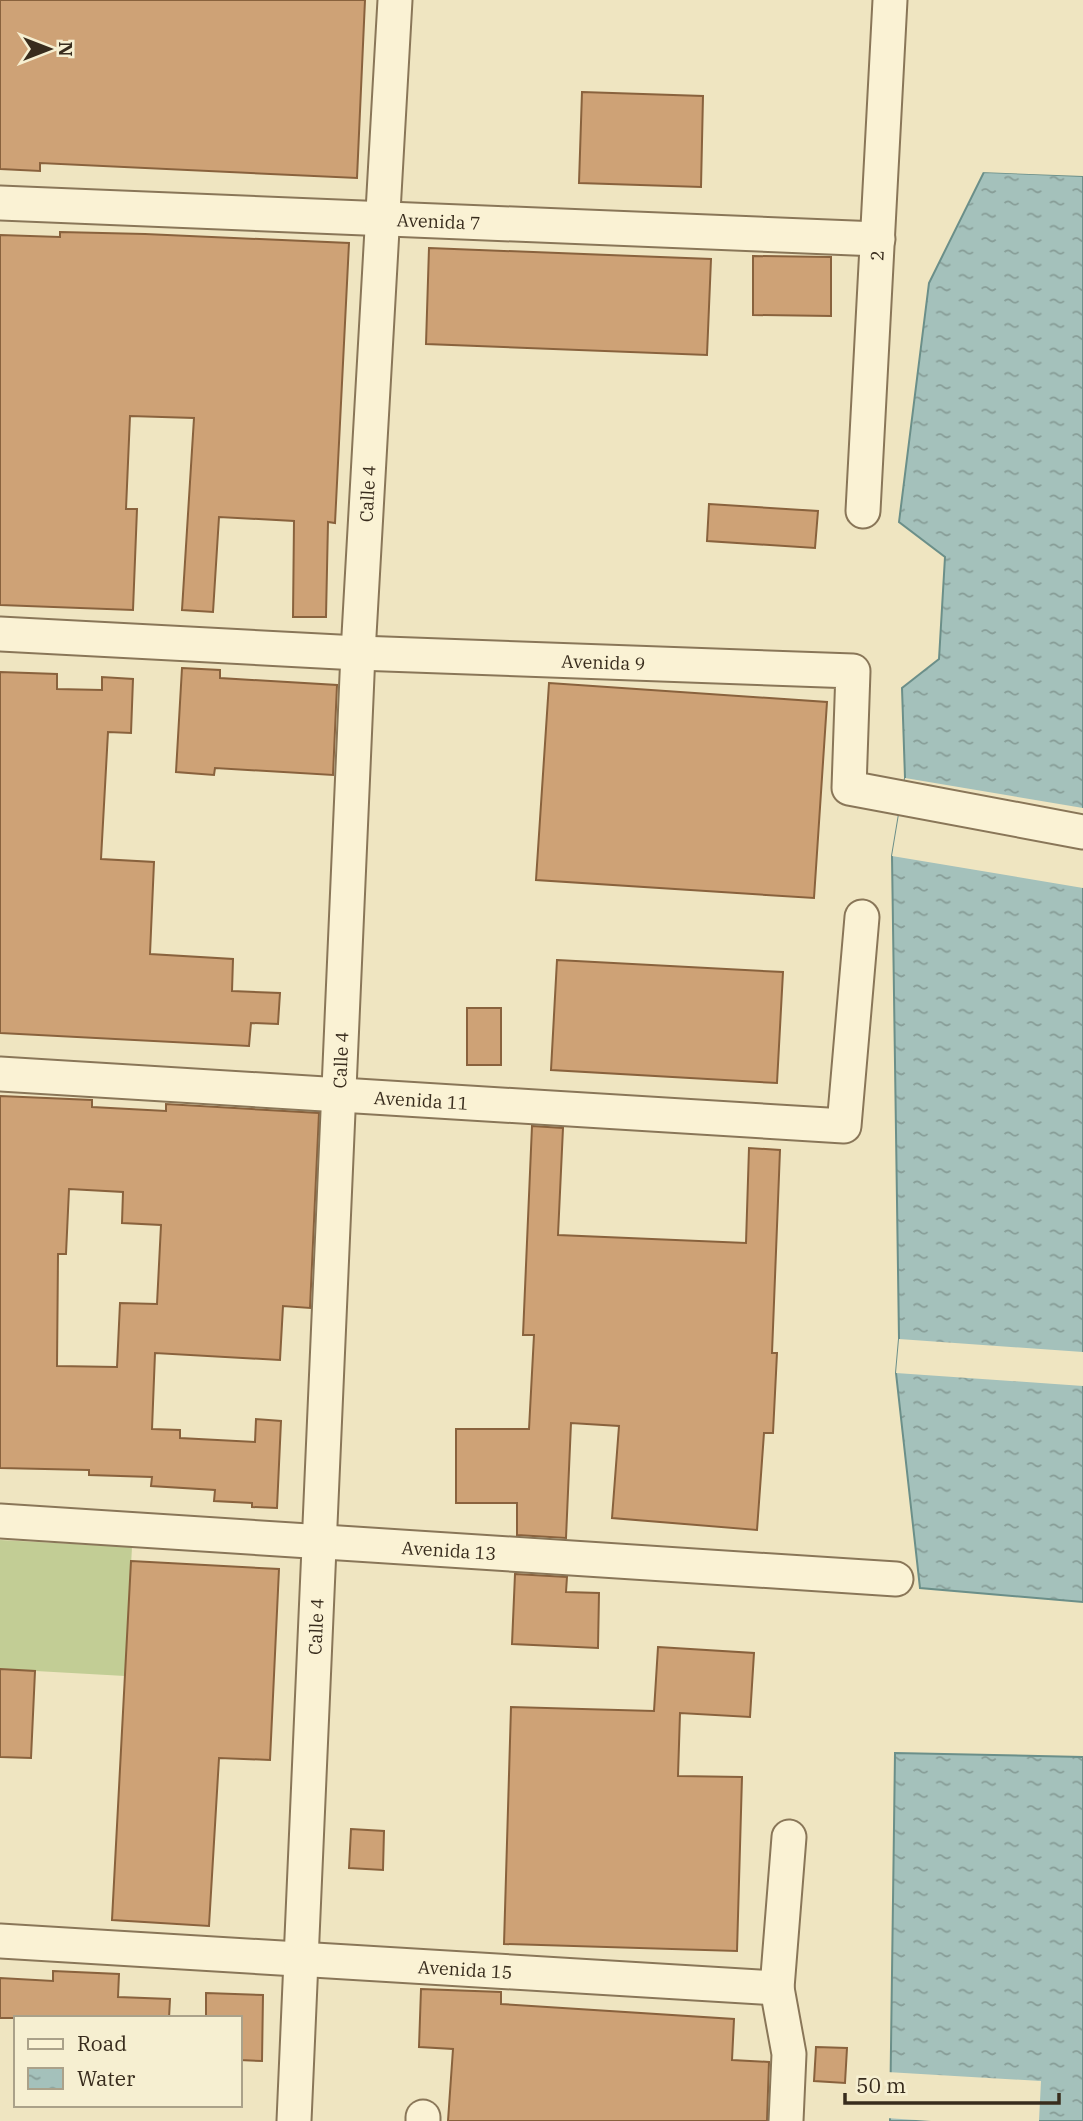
<svg xmlns="http://www.w3.org/2000/svg" width="1083" height="2121" font-family="'IBM Plex Serif',serif">
	<defs>
		<pattern id="water-ripples" width="26" height="14" patternUnits="userSpaceOnUse" patternTransform="scale(1.75)"><rect width="26" height="14" fill="#a4c1bb"/><path d="M2 4q2-2 4 0t4 0M15 11q2-2 4 0t4 0" fill="none" stroke="#879d97"/></pattern>
	</defs>
	<rect width="100%" height="100%" fill="#efe5c1"/>
	<path fill="#c2cd95" d="M0 1540 132 1547 125 1676 0 1669Z"/>
	<path fill="url(#water-ripples)" stroke="#6b8f89" stroke-width="2" d="M984 172 1083 176V1602L920 1588 896 1373 899 1339 892 856 905 778 902 688 939 659 945 557 899 522 929 283Z
		M895 1753 1083 1757V2121H890Z"/>
	<path fill="#efe5c1" d="M984 168 1083 172V176L980 172Z
		M905 778 1083 808V888L892 856Z
		M899 1339 1083 1352V1386L896 1373Z
		M887 2072 1041 2081 1039 2121H931L886 2118Z"/>
	<path fill="#cea276" stroke="#89623d" stroke-width="2" fill-rule="evenodd" d="M0 0H365L357 178 40 163V171L0 169Z
		M582 92 703 96 701 187 579 183Z
		M60 232 145 234 349 243 335 523 328 522 326 617H293L294 521 219 517 213 612 182 610 194 418 130 416 126 509H137L133 610 0 605V235L60 237Z
		M429 248 711 259 707 355 426 344Z
		M753 256 831 257V316L753 315Z
		M709 504 818 511 815 548 707 541Z
		M182 668 220 670V678L337 685 333 775 215 768 214 775 176 772Z
		M0 672 57 674V689L102 690V677L133 679 131 733 108 732 101 859 154 862 150 954 233 959 232 991 280 993 278 1024 251 1023 249 1046 0 1033Z
		M549 683 827 702 814 898 536 880Z
		M557 960 783 972 777 1083 551 1070Z
		M467 1008H501V1065H467Z
		M0 1096 92 1100V1107L166 1111V1104L319 1113 310 1308 283 1306 280 1360 155 1353 152 1429 180 1430V1438L255 1442 256 1419 281 1421 277 1508 252 1507V1503L214 1501 215 1490 151 1486 152 1477 89 1475V1470L0 1468ZM69 1189 123 1192 122 1223 161 1225 157 1304 120 1303 117 1367 57 1366 58 1254H66Z
		M532 1126 563 1128 558 1235 746 1243 749 1148 780 1150 772 1353H777L773 1433H764L757 1530 612 1518 619 1426 571 1423 566 1538 517 1535V1503H456V1429H529L534 1335H523Z
		M131 1561 279 1569 270 1760 219 1758 209 1926 112 1920Z
		M515 1574 567 1577 566 1592 599 1593 598 1648 512 1644Z
		M658 1647 754 1653 750 1717 680 1713 678 1776 742 1777 737 1951 504 1944 511 1707 654 1711Z
		M0 1669 35 1671 31 1758 0 1757Z
		M351 1829 384 1831 383 1870 349 1868Z
		M53 1971 119 1974 118 1997 170 1999 169 2018H0V1978L53 1981Z
		M421 1989 501 1992V2004L734 2019 732 2060 769 2062 767 2121H448L453 2049 419 2047Z
		M206 1993 263 1995 262 2061 240 2060V2018H206Z
		M816 2047 847 2048 845 2083 814 2081Z"/>
	<g fill="none" stroke-linecap="round" stroke-linejoin="round">
		<g stroke="#897658" stroke-width="37">
			<g id="minor">
				<path id="s1" d="M0 203 878 239"/>
				<path id="s2" d="M863 511 890 0"/>
				<path id="s3" d="M0 634 358 653 853 671 849 788 1083 832"/>
				<path id="s4" d="M0 1074 844 1126 862 917"/>
				<path id="s5" d="M0 1521 896 1579"/>
				<path id="s6" d="M0 1941 777 1988 789 1837"/>
				<path d="M777 1988 789 2054 786 2121"/>
				<path id="s7" d="M294 2121 358 653 395 0"/>
				<path d="M423 2121V2117"/>
			</g>
		</g>
		<use href="#minor" stroke="#faf2d4" stroke-width="33"/>
	</g>
	<g text-anchor="middle" dominant-baseline="central" stroke-width="6" stroke-linejoin="round" paint-order="stroke">
		<g font-size="18" fill="#382c1d" stroke="#f6efd1">
			<text stroke="none"><textPath href="#s1" startOffset="439">Avenida 7</textPath></text>
			<text stroke="none"><textPath href="#s2" startOffset="256">2</textPath></text>
			<text stroke="none"><textPath href="#s7" startOffset="1629">Calle 4</textPath></text>
			<text stroke="none"><textPath href="#s3" startOffset="604">Avenida 9</textPath></text>
			<text stroke="none"><textPath href="#s7" startOffset="1062">Calle 4</textPath></text>
			<text stroke="none"><textPath href="#s4" startOffset="422">Avenida 11</textPath></text>
			<text stroke="none"><textPath href="#s5" startOffset="450">Avenida 13</textPath></text>
			<text stroke="none"><textPath href="#s7" startOffset="495">Calle 4</textPath></text>
			<text stroke="none"><textPath href="#s6" startOffset="466">Avenida 15</textPath></text>
		</g>
	</g>
	<rect x="14" y="2016" width="228" height="91" fill="#f6efd1" stroke="#aaa189" stroke-width="2"/>
	<rect x="28" y="2039" width="35" height="10" fill="#faf2d4" stroke="#aaa189" stroke-width="2"/>
	<text x="77" y="2051" font-size="21" fill="#382c1d">Road</text>
	<rect x="28" y="2068" width="35" height="21" fill="url(#water-ripples)" stroke="#aaa189" stroke-width="2"/>
	<text x="77" y="2086" font-size="21" fill="#382c1d">Water</text>
	<g transform="translate(49 49) rotate(90)" stroke="#f6efd1" stroke-width="5" paint-order="stroke">
	<path d="M0-5L12 26L0 18L-12 26Z" fill="#382c1d"/>
	<text y="-10" font-size="19" font-weight="bold" text-anchor="middle" fill="#382c1d">N</text>
	</g>
	<path d="M845 2093v10h214v-10" fill="none" stroke="#382c1d" stroke-width="3.5"/>
	<text x="856" y="2093" font-size="21" fill="#382c1d" stroke="#f6efd1" stroke-width="5" paint-order="stroke">50 m</text>
</svg>
